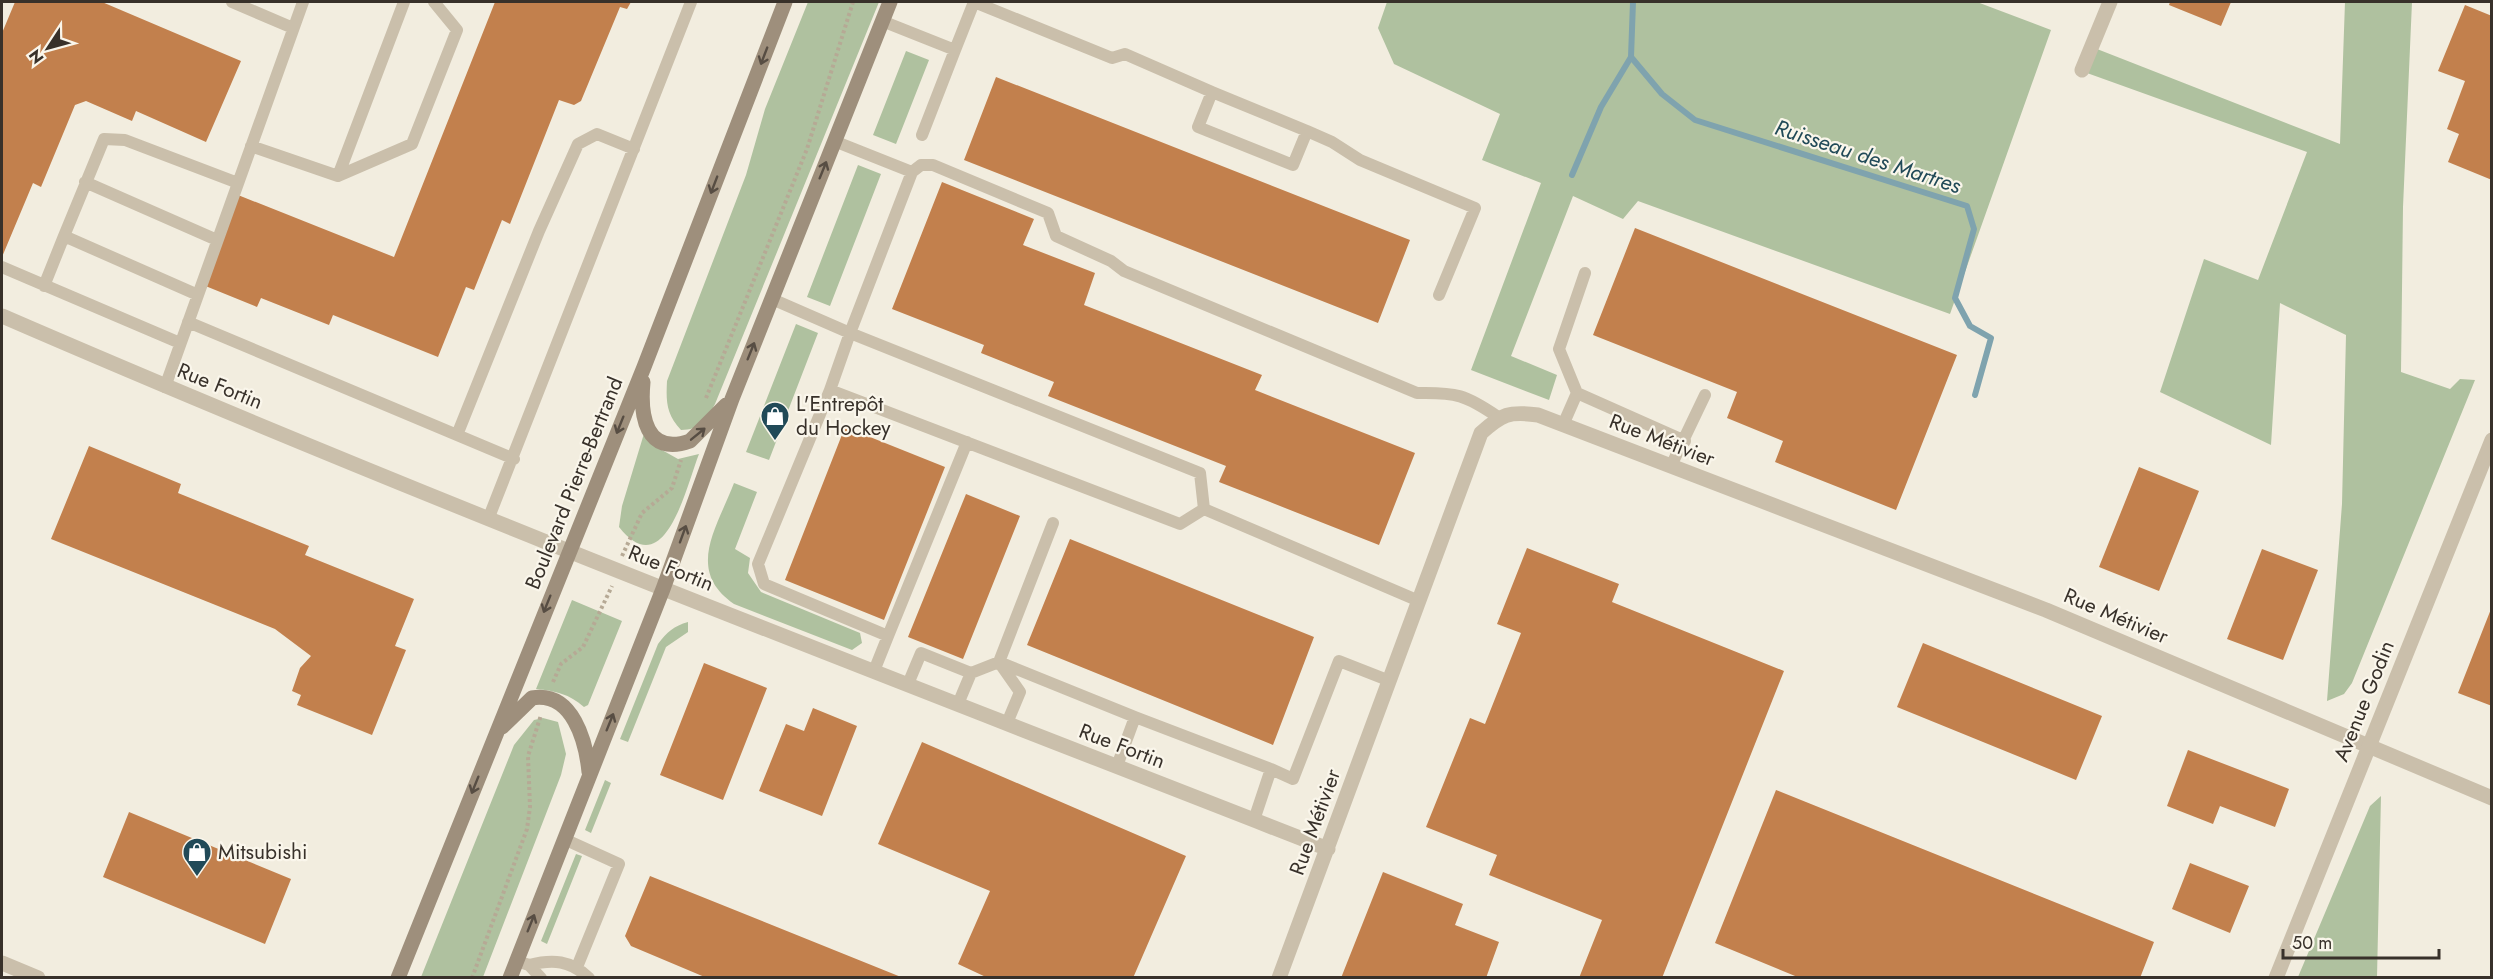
<svg xmlns="http://www.w3.org/2000/svg" width="2493" height="979" font-family="Jost,sans-serif">
	<rect width="100%" height="100%" fill="#f2eddf"/>
	<path fill="#afc19f" d="M808 2H879L715 404C707 419 700 430 681 430 666 414 666 401 667 381L746 175 765 109Z
		M1387 2H1977L2051 30 1950 314 1638 201 1623 219 1573 196 1511 356 1557 375 1549 400 1471 370 1541 183 1482 160 1500 114 1394 64 1378 28Z
		M2345 2H2412L2403 207 2401 372 2450 389 2460 379 2475 380 2352 683 2344 694 2327 701 2342 504 2346 335 2280 303 2271 445 2160 392 2204 259 2258 280 2307 152 2087 73 2097 49 2340 144Z
		M906 51 929 60 896 144 873 135Z
		M858 165 881 174 830 306 807 297Z
		M796 324 818 333 769 460 746 452Z
		M646 427 662 450 678 459 699 454C686 487 665 585 619 527L622 506Z
		M734 483 757 492 735 549 750 558 748 573 761 592 860 633 862 643 852 650 734 604C685 570 717 528 734 483Z
		M572 600 622 621 588 705 584 707C569 694 556 691 536 689Z
		M688 622V632L666 647 628 742 620 739 658 644C667 632 674 626 688 622Z
		M543 718 558 722 566 754 561 775 483 977H421L514 745 534 720Z
		M605 780 611 783 591 833 585 830Z
		M2381 796 2377 977H2298L2370 806Z
		M576 854 582 856 547 944 541 941Z"/>
	<g fill="none" stroke-linecap="round" stroke-linejoin="round">
		<path stroke="#7fa3ae" stroke-width="6" d="M1633 2 1631 57 1662 94 1695 120 1967 206 1974 229 1955 298 1970 326 1991 338 1975 395
			M1572 175 1601 107 1631 57"/>
	</g>
	<path fill="#c2804d" d="M15 2H102L241 61 206 142 136 111 132 121 86 101 75 105 41 187 33 183 2 257V33Z
		M495 2H631L627 9 620 7 581 101 574 105 559 100 510 224 502 220 474 290 466 287 438 357 333 315 329 325 261 298 257 307 203 285 238 195 394 257Z
		M2170 2H2231L2221 26 2169 5Z
		M2465 5 2492 16V180L2448 162 2459 134 2447 129 2465 81 2438 71Z
		M996 77 1410 240 1378 323 964 160Z
		M942 182 1034 219 1023 245 1095 273 1084 305 1262 375 1255 390 1415 453 1379 545 1219 482 1226 466 1048 396 1054 382 981 353 984 345 892 309Z
		M1635 228 1957 355 1896 510 1775 462 1783 441 1727 418 1737 392 1593 335Z
		M845 427 945 467 884 620 785 580Z
		M89 446 181 484 178 493 309 546 305 555 414 599 395 646 406 650 372 735 297 705 301 695 292 691 300 668 311 656 275 629 51 539Z
		M2139 467 2199 491 2159 591 2099 567Z
		M966 494 1020 516 963 659 908 637Z
		M1070 539 1314 637 1273 745 1027 645Z
		M1527 548 1619 584 1612 602 1784 671 1662 978H1579L1602 920 1489 875 1497 855 1426 827 1470 718 1485 724 1521 633 1497 624Z
		M2262 549 2318 570 2283 660 2227 639Z
		M2491 609H2492V706L2458 693Z
		M1923 643 2102 716 2076 780 1897 707Z
		M704 663 767 688 723 800 660 775Z
		M813 708 857 726 822 816 759 791 786 724 804 731Z
		M922 742 1186 856 1133 978H988L958 964 990 891 878 844Z
		M2188 750 2289 789 2275 827 2220 806 2213 824 2167 806Z
		M1776 790 2154 942 2140 978H1800L1715 943Z
		M129 812 291 879 265 944 103 877Z
		M2190 863 2249 886 2230 933 2172 909Z
		M1383 872 1463 904 1455 925 1499 942 1486 978H1341Z
		M650 876 901 977V978H707L631 946 625 936Z"/>
	<g fill="none" stroke-linecap="round" stroke-linejoin="round">
		<path stroke="#b6a995" stroke-width="4" stroke-dasharray="3 3" stroke-linecap="butt" d="M706 398 807 149 853 2
			M622 556 642 513 672 488 681 460
			M553 682 561 664 583 647 612 586
			M472 978 527 829 530 807 528 756 541 715"/>
		<path stroke="#cabfab" stroke-width="12" d="M232 2 293 28
			M882 21 955 50 922 135
			M955 50 974 2 1112 58 1125 54 1212 92 1198 127 1293 165 1307 131 1212 92
			M1307 131 1332 142 1360 160 1475 208 1439 295
			M834 141 912 172 921 165H933L1048 213 1056 236 1111 261 1124 271 1417 393C1456 392 1466 395 1498 417
			M251 146 338 176 412 144 457 30 434 2
			M338 176 404 2
			M85 182 217 240
			M2 267 180 343
			M1585 273 1559 349 1577 393 1685 441
			M44 286 64 236
			M198 295 64 236 104 139 125 140 238 183
			M772 299 850 333 912 172
			M188 322 514 459
			M850 333 1200 473 1204 509 1180 524 830 390Z
			M165 387 303 2
			M830 390 758 564 764 584 888 636 967 442
			M1563 425 1577 393
			M457 435 539 231 578 144 597 134 634 149
			M1671 466 1705 395
			M1204 509 1419 601
			M489 517 691 2
			M1053 523 999 662 1135 717 1117 766
			M874 671 888 636
			M971 673 999 662 1020 692 1007 723
			M908 684 921 653 971 673 958 704
			M1135 717 1271 769 1254 820
			M1271 769 1293 779 1339 661 1390 681
			M564 839 619 864 577 967
			M523 963 529 965 541 978
			M529 965C553 959 570 960 589 978"/>
		<path stroke="#cabfab" stroke-width="15" d="M2082 70 2110 2
			M2 316C438 505 884 675 1328 849
			M2 963 38 978
			M1279 978 1481 433C1502 414 1509 411 1538 415L2046 610 2492 798"/>
		<path stroke="#cabfab" stroke-width="15" d="M2276 978 2492 440"/>
		<path stroke="#9e8f7c" stroke-width="15" d="M643 382C640 414 645 457 690 441L726 405
			M502 727 532 698C573 691 586 742 589 772
			M398 978 644 367 785 2
			M510 978 663 589 732 399 890 2"/>
	</g>
	<defs><path id="oneway-shaft" d="M-6 0H5M1.5-3L5.5 0L1.5 3" fill="none" stroke-width="1.6" stroke-linecap="round" stroke-linejoin="round" transform="scale(1.5)"/></defs>
	<g stroke="#574d43">
		<use href="#oneway-shaft" transform="translate(764 56) rotate(111)"/>
		<use href="#oneway-shaft" transform="translate(823 170) rotate(-68)"/>
		<use href="#oneway-shaft" transform="translate(714 185) rotate(111)"/>
		<use href="#oneway-shaft" transform="translate(751 351) rotate(-68)"/>
		<use href="#oneway-shaft" transform="translate(620 425) rotate(112)"/>
		<use href="#oneway-shaft" transform="translate(698 434) rotate(-39)"/>
		<use href="#oneway-shaft" transform="translate(683 534) rotate(-70)"/>
		<use href="#oneway-shaft" transform="translate(547 604) rotate(112)"/>
		<use href="#oneway-shaft" transform="translate(610 722) rotate(-68)"/>
		<use href="#oneway-shaft" transform="translate(475 785) rotate(112)"/>
		<use href="#oneway-shaft" transform="translate(531 923) rotate(-68)"/>
	</g>
	<defs>
		<g id="shop-pin" transform="scale(1.5)"><path d="M0 17L-7.5 6A9.5 9.5 0 1 1 7.5 6Z" fill="#214a58" stroke="#faf6eb"/><path d="M-5-2.5h2.3a2.7 3.5 0 0 1 5.4 0H5L5.5 6h-11ZM-1.5-2.5h3a1.5 2.3 0 0 0-3 0Z" fill="#fff"/></g>
	</defs>
	<g fill-rule="evenodd">
		<use href="#shop-pin" x="775" y="416"/>
		<use href="#shop-pin" x="197" y="852"/>
	</g>
	<g text-anchor="middle" dominant-baseline="central" stroke-width="4.5" stroke-linejoin="round" paint-order="stroke">
		<g font-size="21" fill="#38312a" stroke="#faf6eb">
			<text transform="translate(220 386) rotate(22)">Rue Fortin</text>
			<text transform="translate(1662 440) rotate(21)">Rue Métivier</text>
			<text transform="translate(574 483) rotate(-68)">Boulevard Pierre-Bertrand</text>
			<text transform="translate(671 568) rotate(22)">Rue Fortin</text>
			<text transform="translate(2116 616) rotate(23)">Rue Métivier</text>
			<text transform="translate(2364 701) rotate(-68)">Avenue Godin</text>
			<text transform="translate(1122 746) rotate(21)">Rue Fortin</text>
			<text transform="translate(1315 822) rotate(-70)">Rue Métivier</text>
		</g>
		<g font-size="21" fill="#38312a" stroke="#faf6eb" text-anchor="start">
			<text x="796" y="404">L'Entrepôt<tspan x="796" dy="24">du Hockey</tspan></text>
			<text x="218" y="852">Mitsubishi</text>
		</g>
		<g font-size="22" font-style="italic" fill="#214a58" stroke="#faf6eb">
			<text transform="translate(1868 156) rotate(18)">Ruisseau des Martres</text>
		</g>
	</g>
	<rect width="2493" height="979" fill="none" stroke="#38312a" stroke-width="6"/>
	<g transform="translate(48 48) rotate(234)" stroke="#faf6eb" stroke-width="4.5" paint-order="stroke">
	<path d="M0-4.5L10 22L0 15L-10 22Z" fill="#38312a"/>
	<text y="-9" font-size="16" font-weight="bold" text-anchor="middle" fill="#38312a">N</text>
	</g>
	<path d="M2283 949v9h156v-9" fill="none" stroke="#38312a" stroke-width="3"/>
	<text x="2292" y="949" font-size="18" fill="#38312a" stroke="#faf6eb" stroke-width="4.5" paint-order="stroke">50 m</text>
</svg>
